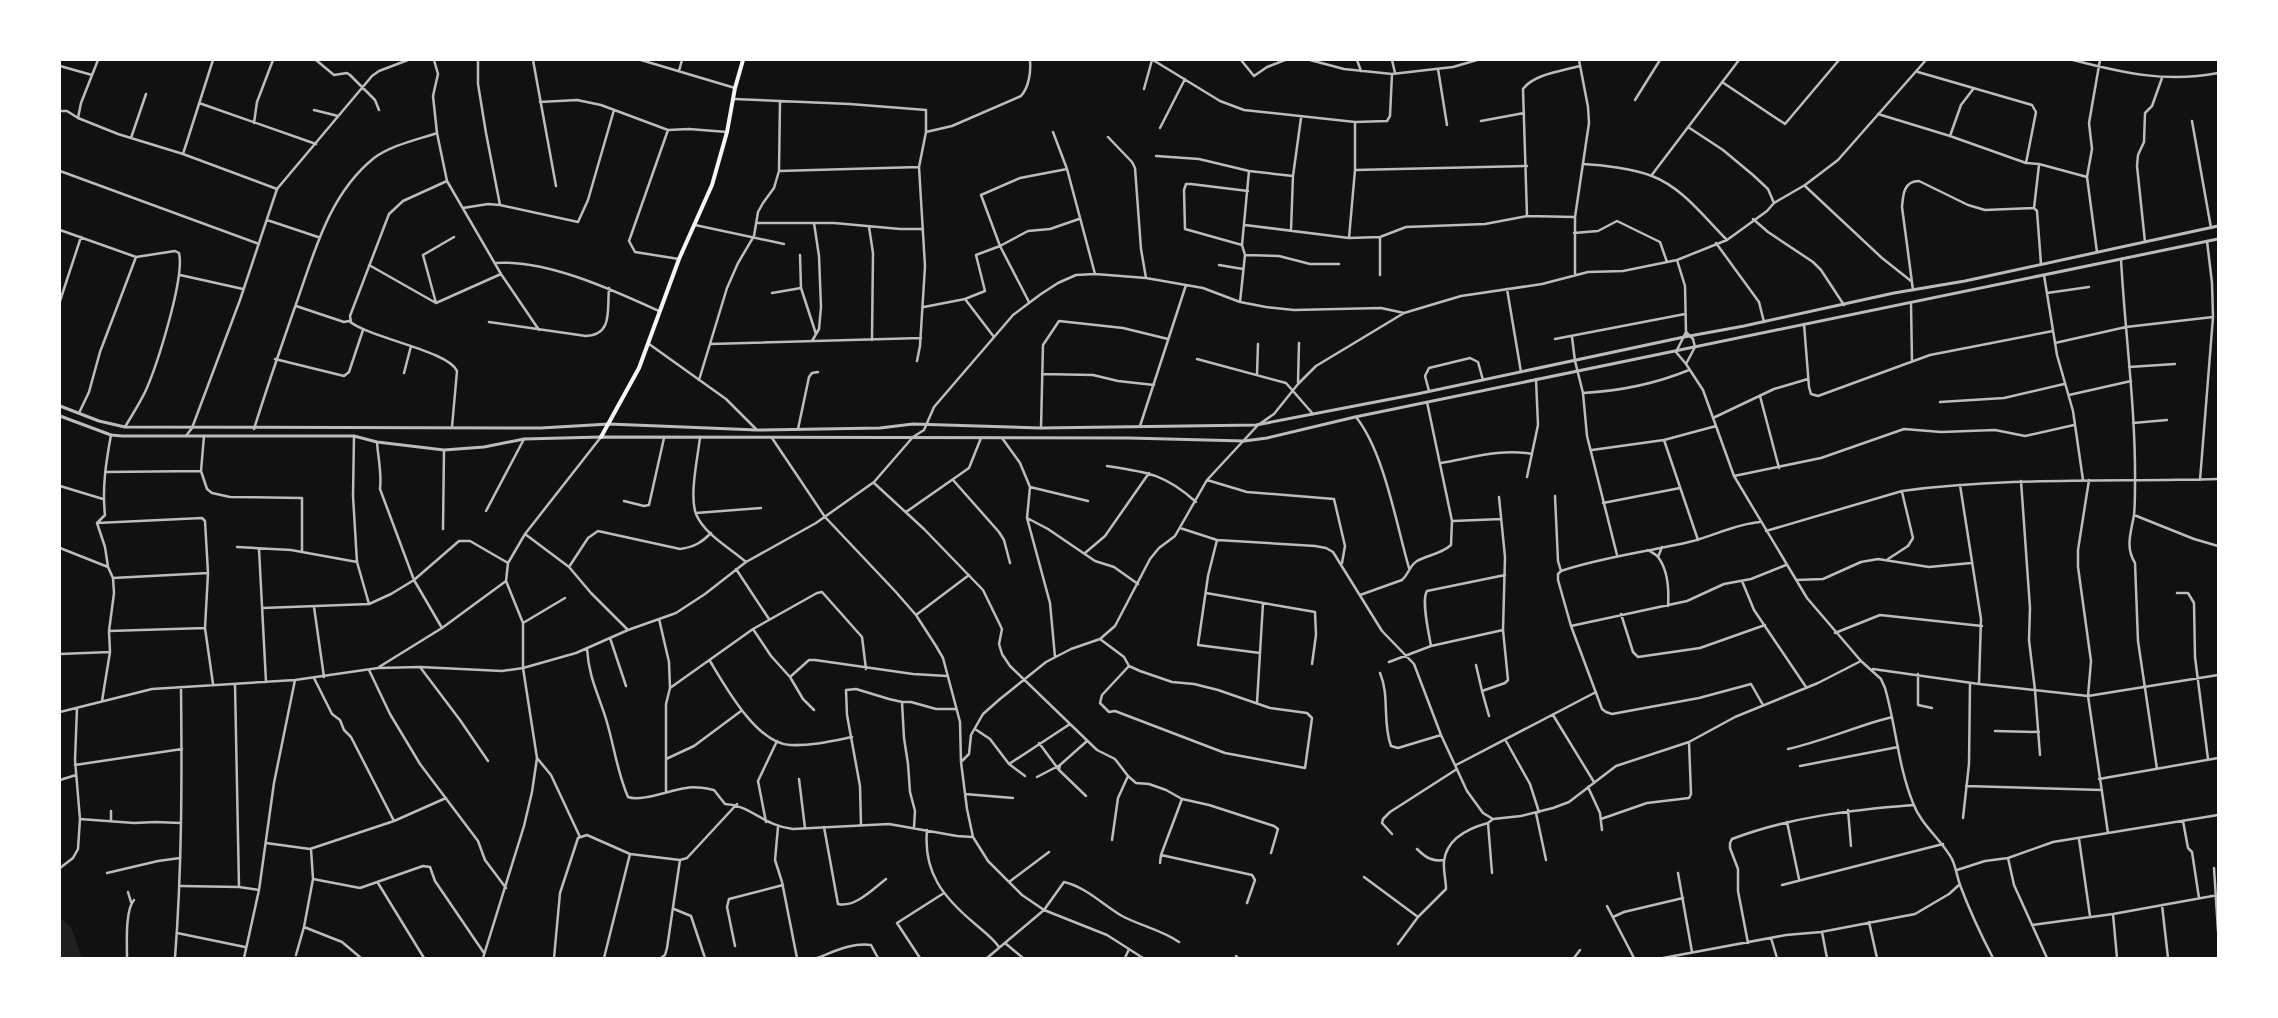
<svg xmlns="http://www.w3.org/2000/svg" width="2278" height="1018" font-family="Overpass,sans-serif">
	<rect width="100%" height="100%" fill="#111"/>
	<path fill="#202020" d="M60 918 71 927 82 958H60Z"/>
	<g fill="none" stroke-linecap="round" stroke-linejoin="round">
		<path stroke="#bcbcbc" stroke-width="2.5" d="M316 60 334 75 347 73 350 75 375 100 379 110
			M434 60 438 74 433 96 437 133 447 181 501 274 539 330
			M478 60V84L486 133 500 205
			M533 60 556 186
			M641 60 735 88
			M1153 60 1220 101 1244 110 1355 122 1387 121 1390 116 1392 74
			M1241 60 1254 76 1267 67 1285 60
			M1310 60 1344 69 1392 74 1453 67 1477 60
			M1357 60 1361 71
			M1392 60 1395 73
			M2073 60C2123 73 2167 83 2218 73
			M60 66 92 75
			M1438 69 1447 125
			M679 71 682 60
			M1918 72 2032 105 2036 112 2026 163
			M1722 82 1785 124 1839 60
			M1144 89 1152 60
			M734 99 850 104 926 110V132L919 167 925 266 920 346 917 361
			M1635 100 1660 60
			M540 102 577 100 601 105 668 130 689 129 727 132
			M199 103 316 144
			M314 110 338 116
			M60 111H67L78 118 118 134 183 154 277 189
			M1878 114 1950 136 2026 163 2039 164 2087 177
			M78 118 81 103 98 60
			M1481 121 1524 113
			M2192 121 2211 228
			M254 123 257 102 273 60
			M1688 127 1723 150 1753 175 1768 189 1774 203
			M1160 128 1185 79
			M668 130 629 241 635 252 679 259
			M926 132 952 126 1021 96C1029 87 1031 72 1030 60
			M1053 132 1067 169 1095 274
			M1950 136 1961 105 1974 88
			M1108 137 1132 162 1135 168 1141 249 1146 278
			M131 138 146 94
			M183 154 213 60
			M1156 156 1199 159 1249 171 1293 176
			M1583 164C1603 165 1634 169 1652 176 1683 188 1704 217 1726 239
			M1355 170 1527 166
			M60 171 259 244
			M779 171 919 167
			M1651 176 1739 60
			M1805 186 1882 258 1911 281
			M463 208 488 204 500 205 578 222 588 200 614 110
			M2034 208 2039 165
			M1527 216 1523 89C1534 74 1562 71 1580 66
			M1753 219 1768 232 1813 262 1821 270 1844 305
			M267 220 318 237
			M758 223H834L900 229H923
			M695 225 784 244
			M1245 225 1349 238 1380 237 1406 227 1485 224 1527 216 1575 217
			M869 227 873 253 872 340
			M60 230 136 257 175 251 179 253C185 278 157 365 146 390 140 403 132 415 125 427
			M1291 230 1293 176 1301 118
			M1574 233 1598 231 1617 221 1660 242 1667 262
			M1380 237V275
			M1349 238 1355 170V122
			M2145 242 2137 166 2138 155 2144 142 2145 113 2152 106 2162 78
			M1716 243 1759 302 1764 322
			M1242 245 1185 229 1184 190 1186 184H1191L1248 191
			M2097 252 2087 177 2092 149 2089 123 2100 60
			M800 255 801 288 816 334
			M1245 255 1279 256 1310 264H1339
			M2121 259C2125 334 2136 410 2135 485 2135 495 2135 505 2134 515 2131 533 2125 547 2135 563L2138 641 2157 769
			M1677 260 1685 286 1686 332 1676 352 1686 364 1703 390 1734 476 1807 598 1861 661 1881 679 1885 688C1896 726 1898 766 1913 803 1921 825 1941 839 1952 859 1956 868 1957 876 1960 885 1969 909 1981 935 1993 958
			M495 263C546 259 613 290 659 311
			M369 265 436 303 501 274
			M1219 265 1243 269
			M180 275 243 289
			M1575 275V217L1589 123 1588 107 1579 60
			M2044 275 2057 355 2073 411 2083 480
			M1507 289 1521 372
			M1913 290 1902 207C1903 194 1904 181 1919 181L1968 205 1985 210 2034 208 2037 211 2041 264
			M772 293 801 288
			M2047 293 2089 287
			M965 299 985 291 976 255 1000 246 1028 231 1050 229 1079 219
			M60 301 81 237
			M1029 302 1000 246 981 195 1020 178 1067 169
			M1240 302 1245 255 1242 245 1249 171
			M436 303 423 255 454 237
			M1911 303 1912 362
			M296 306 344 322 349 321C369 338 449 351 457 371L452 427
			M924 307 965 299 994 337
			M351 322 350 316 389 214 403 201 447 181
			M489 322 586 336C613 335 607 310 609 288
			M1804 324 1809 387 1811 394 1818 396 1930 355 2053 331
			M1686 332 1693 339 1695 347 1686 364
			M1572 337 1575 361 1583 393 1587 436 1617 555
			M1555 339 1685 314
			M812 341 819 329 821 307 819 256 814 223
			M2055 343 2126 327 2213 317
			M649 344 726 399 756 429
			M710 344 921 338
			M275 359 344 376 349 372 363 330
			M1197 359 1286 383 1313 414
			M2129 367 2175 364
			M404 373 411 346
			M1042 374 1093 375 1118 381 1154 385
			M1257 375 1258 344
			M699 380 727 288 738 263 754 236 758 212 763 203 774 188 779 171 780 101
			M1298 382 1299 343
			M1429 391 1425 376 1429 368 1470 358 1478 362 1483 380
			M1583 393C1620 391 1655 384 1689 370
			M2069 395 2131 381
			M1760 396 1779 468
			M1940 402 2004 398 2064 384
			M79 413 89 392 100 352 136 257
			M1356 417C1384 452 1396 523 1409 568
			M1713 418 1774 389 1808 379
			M2133 423 2167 420
			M1140 426 1186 285
			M1041 428 1043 345 1059 321 1123 328 1168 339
			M254 429C267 387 281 347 295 307 314 254 328 195 374 158 392 145 416 140 437 133
			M798 429 809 377 812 373 818 372
			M186 436 192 428 240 300 277 189 372 76 379 71 408 60
			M204 436 201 471 207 489 212 493 230 497 302 498V552
			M354 436 353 496 357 562 369 604
			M700 437C698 457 689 495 696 514 704 534 730 548 746 562
			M772 438 825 517 895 591 916 615 936 646 943 658 960 722 961 762
			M1002 438 1020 463 1030 487 1027 518 1050 603 1055 657
			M1664 440 1698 540
			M377 442C378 458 382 473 380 489L414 580 442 628
			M1592 450 1664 440 1716 426
			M1441 463C1471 458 1502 448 1532 454
			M1107 466C1147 472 1165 474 1196 502
			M105 472 201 471
			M1734 476 1821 458 1904 429 1941 432 1995 430 2025 436 2074 425
			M1527 477 1538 425 1536 379
			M953 480 999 532 1004 540 1010 563
			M1207 480 1247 492 1334 499 1345 546 1342 563
			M2089 480 2078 550V567L2091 661 2088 696 2108 833
			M2200 480 2213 317 2212 283 2207 241
			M2021 481 2030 608 2029 640 2035 690 2040 755
			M874 483 924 529 983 590 1002 629 999 644 1002 654 1010 666 1097 750 1115 759 1128 776 1136 783 1149 784 1166 790 1182 799 1209 805 1274 826 1278 829 1271 853
			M1960 485 1981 619 1979 684
			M60 486 103 499
			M1030 487 1088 501
			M1555 496 1558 561 1561 571
			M624 501 644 506 649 505 664 438
			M1603 503 1680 488
			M486 511 524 439
			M906 512 969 468 981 438
			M696 513 761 508
			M2134 515 2194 539 2218 546
			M1027 518 1048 529 1095 561 1114 567 1138 584
			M1453 521 1501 519
			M1760 522C1735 524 1714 536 1689 542 1646 552 1603 557 1561 571L1558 574V580L1571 626 1602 709 1606 712 1612 714 1699 698 1751 684 1763 705
			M97 523 202 518 205 521 208 573 205 628 213 684
			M1180 528 1217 540 1315 546 1326 548 1333 552 1382 631 1414 664 1441 735 1467 791 1483 813 1493 819 1521 816 1553 808 1569 802 1616 766 1689 742 1735 717 1818 683 1861 661
			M443 529 444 450
			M1766 531 1902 491C2007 477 2112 482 2218 479
			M525 534 569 567 591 593 628 630
			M1217 540 1208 576 1198 645 1260 653
			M237 547 291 550 357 562
			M60 548 108 567
			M259 549 266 682
			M1648 550C1651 552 1656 554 1658 557 1668 570 1669 591 1668 606
			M1085 553 1105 536 1149 473
			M1658 557 1662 547
			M1888 559 1908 546 1913 538 1902 492
			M569 567 588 538 598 531 680 549C694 547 701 543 711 533
			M736 569 769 619
			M113 578 208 573
			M1796 580 1823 579 1861 562 1878 559 1929 567 1971 563
			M1742 581 1754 610 1806 687
			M1206 593 1315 612 1316 635 1312 664
			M2177 593H2188L2194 603 2195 657 2208 759
			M1360 595 1402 580C1409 574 1409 566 1417 561 1428 555 1441 554 1451 545L1452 521 1427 402
			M314 607 324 677
			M263 608 369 604 391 594 414 580 459 541H470L508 563
			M1621 614 1633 652 1638 657 1700 648 1765 625
			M916 615 969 575
			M659 619 669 662 670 688 666 704V791
			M523 623 565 598
			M1571 626 1687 601 1724 584 1751 579 1786 565
			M753 629 771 656 790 677 803 699 814 710
			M109 631 205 628
			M1835 633 1880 615 1982 626
			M610 638 626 686
			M1100 639 1124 657 1129 666 1140 671 1172 682 1194 684 1218 690 1270 708 1307 713 1312 718 1305 768 1225 753 1115 711 1109 712 1100 703 1102 695 1129 666
			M1431 646C1429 634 1421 600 1427 591L1505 575
			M587 649C589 678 598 693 606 719 614 745 617 772 628 797 641 802 670 790 686 788 695 786 704 788 714 790L725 804C751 805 763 826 793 829L889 824 957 836 972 837
			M60 654 110 652
			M710 661C725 686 757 744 790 745 811 746 832 741 852 737
			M1389 662 1431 646 1503 630
			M1476 665 1482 691 1505 683 1508 680 1503 630 1505 557 1499 497
			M379 667 442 628 506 581
			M420 667 460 720 488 761
			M1873 669 1979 684 2088 696 2218 675
			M369 670 390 714 420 764 478 841 485 860 506 888
			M1380 673C1390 696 1382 722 1391 746L1398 748 1441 735
			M1918 674V705L1932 708
			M790 677 809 660H815L913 674 947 676
			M314 678 332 714 340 720 344 730 351 737 394 821
			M235 684 239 887
			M670 688 753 629 817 593 822 592 862 637 866 669
			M1482 691 1489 716
			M102 701 110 652 109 631 114 593 113 578 108 567 105 547 97 523 105 515C102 488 106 462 111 435
			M902 702 904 738 908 764 910 792 915 811 914 827
			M1257 703 1263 603
			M60 712 152 689 295 680 378 668 420 667 502 671 523 668 576 653 628 630 676 613 705 594 746 562 816 523 874 482 913 437 924 430 934 407 1013 315 1041 294 1058 283 1076 275 1095 274 1146 278 1203 288 1240 302 1266 307 1294 310 1381 308 1404 313
			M1553 715 1594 782
			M975 729 990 739 1009 764 1025 776
			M1995 731 2039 732
			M1506 741 1530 784 1539 812
			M1039 743 1059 770
			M1788 749C1823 741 1857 726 1892 717
			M537 758 551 775 580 837
			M666 759 694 746 741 711
			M1009 764 1070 724
			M75 765 182 749
			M1456 765 1596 692
			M1800 766 1898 747
			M1037 777 1060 765
			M799 779 805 828
			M2099 779 2218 758
			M60 780 76 775
			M1966 786 2102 790
			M1588 787 1600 813 1602 830
			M965 794 1013 798
			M1086 796 1059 770 1060 765 1087 741
			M1848 810 1851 846
			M1536 813 1546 860
			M1963 818 1969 764 1970 683
			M80 819 134 823 156 822 180 823
			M1601 819 1647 803 1689 798 1691 794 1689 742
			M111 821V811
			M2183 821 2188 848 2192 852 2199 898
			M766 822 758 781 777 741
			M1787 822 1799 879
			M861 825 860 786 847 715 846 690 856 689 889 699 902 702H911L936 709H956
			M778 827 775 860 782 882 797 958
			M824 827 838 904C855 908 873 889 886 879
			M927 830C923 872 943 897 974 923 983 931 992 937 999 947
			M1392 834 1382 823 1383 819 1390 812 1457 769
			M2079 839 2090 916
			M1112 840 1118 798 1128 776
			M266 843 310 849 394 821 446 798
			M311 849 313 879 304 927 342 942 361 958
			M1417 849C1425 857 1432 862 1444 860
			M630 854 680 860 687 858 737 804
			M1161 855 1252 875 1255 880 1247 903
			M2008 858 2014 885 2047 958
			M1160 863 1161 855 1182 799
			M60 868 73 858 78 849 80 819 75 760 77 708
			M2214 868 2218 931
			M1957 870 1985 861 2008 858 2053 842 2218 815
			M107 873 158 861 180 858
			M1492 873 1488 823 1493 819
			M1678 873 1692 952
			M1364 877 1418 917
			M313 879 360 888 423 866 430 867 435 881 484 953
			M1009 882 1049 852
			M378 883 424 958
			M1782 885 1943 844
			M181 886 239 887 259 890
			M128 892 131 902
			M2162 905 2168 958
			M1607 906 1634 958
			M674 909 691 916 705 958
			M2113 914 2117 958
			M1613 917 1624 912 1683 898
			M1869 922 1877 958
			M2032 925 2113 914 2218 895
			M1822 932 1827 958
			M177 933 245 947
			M1771 938 1777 958
			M1005 943 1023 958
			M1748 943 1738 891V869L1730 848V843L1732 839C1790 817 1851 810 1913 805
			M1398 944 1418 917 1446 889C1446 880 1443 870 1444 861 1447 838 1469 828 1488 823
			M735 946 727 907 729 899 783 885
			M296 955 304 927
			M1236 956 1238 958
			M127 958C127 944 125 910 134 900
			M175 958C182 868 182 777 181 687
			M244 958 259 890 274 783 295 680
			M483 958 524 826 532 792 537 758 523 668V623L506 581 508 563 525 534 601 437
			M554 958 560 893 578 838 587 835 630 854 604 958
			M661 958 665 955 667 948 680 860
			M817 958C833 952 853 942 871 945L878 958
			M920 958 897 923 944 893
			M987 958 1044 910 1064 882C1086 887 1103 905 1122 916 1141 926 1162 930 1179 942
			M1125 958 1129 949
			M1143 958 1107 935 1044 910 1022 895 988 861 973 837 967 809 961 762 969 754 971 735 983 714 1000 699 1046 662 1071 649 1100 639 1115 626 1150 559 1159 548 1175 536 1207 480 1258 425 1274 414 1298 384 1316 366 1404 313 1461 296 1542 284 1588 272 1623 271 1677 260 1727 240 1767 211 1774 203 1805 185 1838 160 1926 60
			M1574 958 1580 950
			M1663 958 1786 935 1821 932 1915 914 1949 894 1960 884"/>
		<path stroke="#bcbcbc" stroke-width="3" d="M60 406 99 421 125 427 541 428 609 424 757 430 880 428 913 424 1041 428 1256 425 1417 394 1684 337 1744 326 1894 293 1965 281 2218 226
			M60 416 111 435 122 436H354L377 442 444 450 484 447 524 439 601 437 1129 438 1244 441 1267 438 1355 417 2218 239"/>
		<path stroke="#f5f5f5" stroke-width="4" d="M601 437 639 368 679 259 712 185 727 132 735 88 743 60"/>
	</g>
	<rect width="2278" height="1018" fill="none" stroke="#ffffff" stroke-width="122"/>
</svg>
